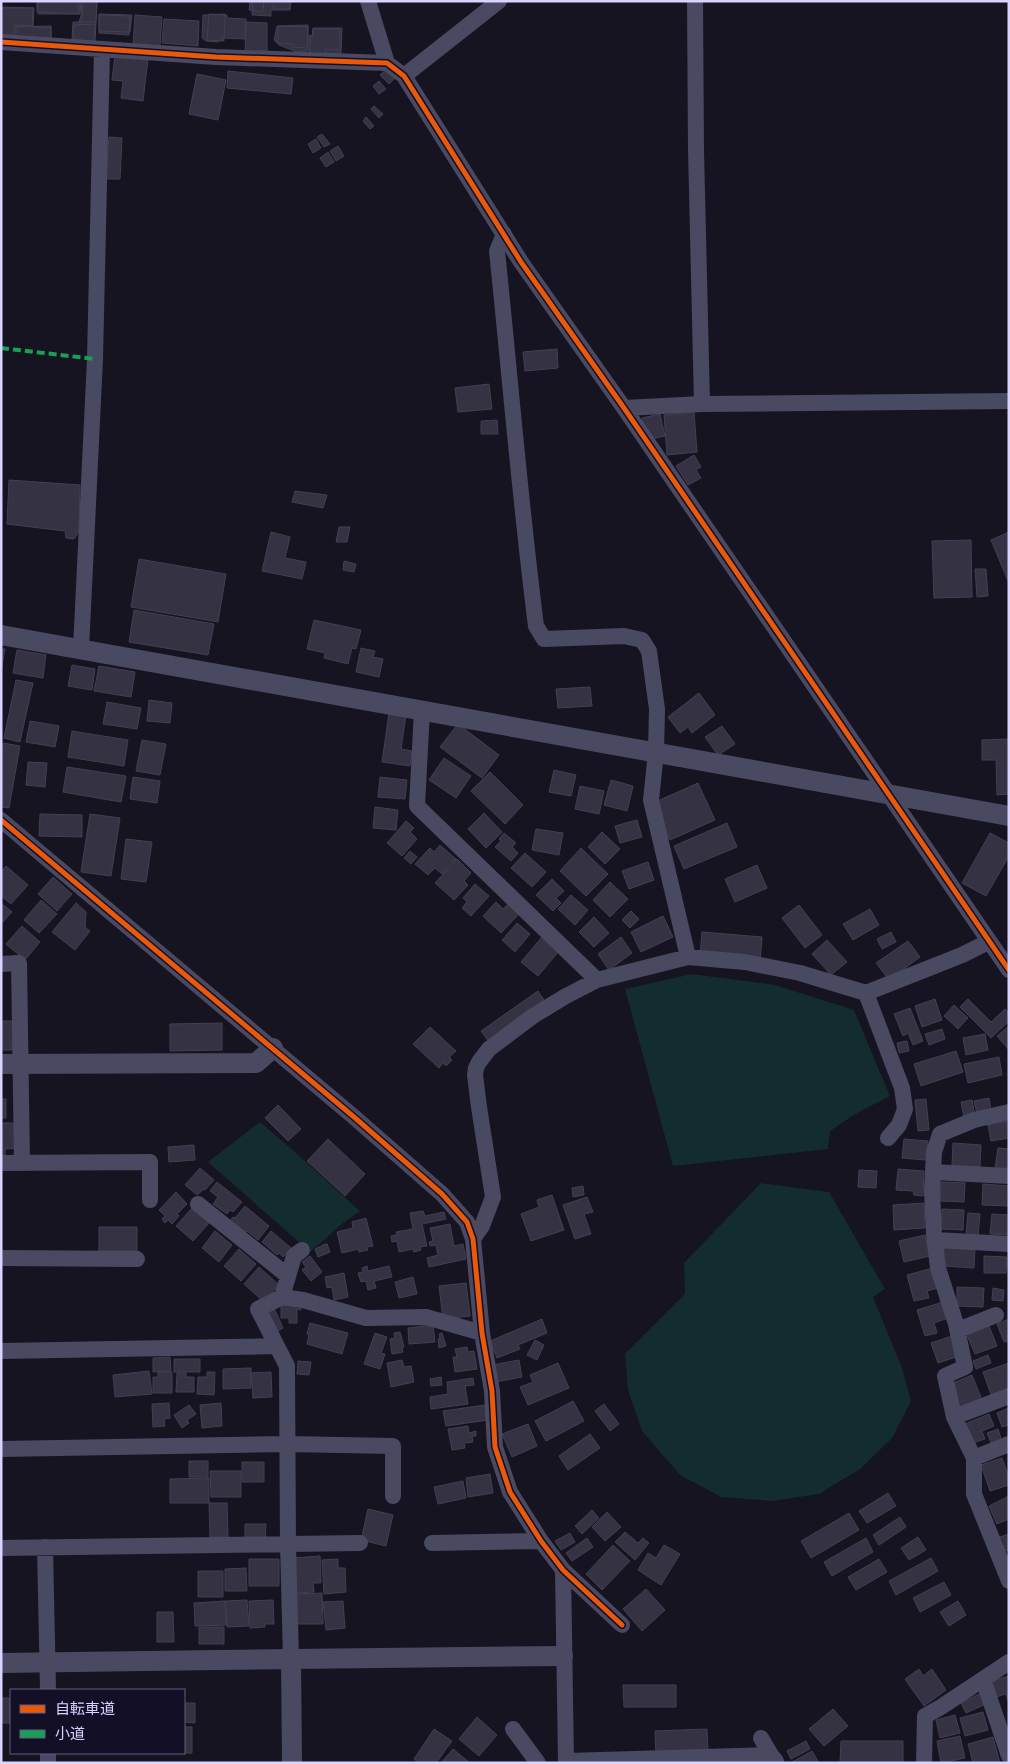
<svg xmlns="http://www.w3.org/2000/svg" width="1010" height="1764" font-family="Commissioner,'Noto Sans JP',sans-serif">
	<rect width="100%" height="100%" fill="#161421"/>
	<path fill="#132c2d" d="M692 974 775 985 854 1010 890 1096 857 1113 830 1131 828 1149 673 1166 625 989Z
		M260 1122C294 1150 326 1181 360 1211L342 1224 310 1252 208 1162Z
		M761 1183 829 1192 885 1289 873 1297 902 1368 911 1401 892 1438 860 1469 819 1494 772 1501 721 1497 680 1475 642 1431 628 1390 625 1354 685 1294 684 1263Z"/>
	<path fill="#343243" stroke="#433f54" d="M37 1H81L80 14 37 12Z
		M38 1H79V14H38Z
		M82 1H97L96 22H79L81 16Z
		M83 1H97L95 43 72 41 73 22H82Z
		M250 1H264L263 12 249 10Z
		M253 1H290V10H271V16L252 15Z
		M274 1H291L290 9H273Z
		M1 7 34 8 33 27 51 28V38L1 36Z
		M1 8H33L32 26 15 25 14 35H1Z
		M99 14 132 15 130 32 99 31Z
		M209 14 227 15V18L246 19 245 39 224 38V41L207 40Z
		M225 14 224 37 218 42 206 41 202 38 203 15Z
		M99 15 130 16 129 35 99 33Z
		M135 15 162 17 160 46 133 45Z
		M164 19 199 21 198 46 162 43Z
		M246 22 267 23V54H245Z
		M95 24 94 42 74 40V25Z
		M308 25V51L297 52 279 45 274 40 277 26Z
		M51 26V39L16 36V27Z
		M278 26 308 27 307 48 292 47 293 44 278 43Z
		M313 28H342L341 53 310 56V36H313Z
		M313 29H340V50L326 49 325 56 309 55V35L312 36Z
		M115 55 148 59 143 101 121 98 123 81 112 80Z
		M387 69 395 78 389 84 380 75Z
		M228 71 293 78 291 94 227 88Z
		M197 74 226 80 218 120 189 114Z
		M379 81 386 89 379 94 373 86Z
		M374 106 383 114 379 118 371 109Z
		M366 117 374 126 370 129 363 121Z
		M322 134 330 144 324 147 317 137Z
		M109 137 122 138 120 179H106Z
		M316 139 321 148 313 153 308 144Z
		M338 146 344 156 336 161 330 151Z
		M328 152 334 162 326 167 320 158Z
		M557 349 558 368 525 371 523 352Z
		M489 384 492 409 458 412 455 388Z
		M694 412 697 452 667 455 664 415Z
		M660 414 665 436 647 440 642 418Z
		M497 420 498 434H481V421Z
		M694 455 701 467 696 470 701 478 688 485 676 466Z
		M9 480 80 485 79 532 74 539 66 538 65 531 7 524Z
		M295 491 327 495 323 508 292 502Z
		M339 527H350L347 542H336Z
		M271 532 290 537 285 558 306 562 302 579 262 571Z
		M1009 532V583L991 540Z
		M971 540 972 597 934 598 932 541Z
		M139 559 226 574 218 622 131 607Z
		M344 561 356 564 354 572 343 570Z
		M975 569H986L988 596 977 597Z
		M134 610 214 624 208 655 129 642Z
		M314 620 361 630 356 649 352 648 348 664 324 658 325 653 307 649Z
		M361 648 375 651 373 657 383 659 379 677 356 672Z
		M1 649H5L1 671Z
		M17 650 46 655 43 678 13 673Z
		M72 665 95 669 92 690 68 686Z
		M99 666 135 672 131 697 94 691Z
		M16 680 33 683 20 742 4 738Z
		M590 687 592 706 558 708 556 689Z
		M699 693 715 715 692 733 688 727 680 733 668 717Z
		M149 700 172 703 170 723 147 721Z
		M107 702 141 708 137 729 103 724Z
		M389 713 406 715 401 749 412 751 410 766 382 762Z
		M30 721 59 726 55 747 26 742Z
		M458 724 499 755 482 778 440 747Z
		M722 726 735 744 718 755 705 737Z
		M72 731 128 740 124 766 68 757Z
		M1009 739V794L997 795 996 760H982V740Z
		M142 740 166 744 160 775 136 771Z
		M3 743 20 746 9 808 1 807V752Z
		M444 758 471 776 456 798 429 780Z
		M28 762 47 763 45 787 26 785Z
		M67 767 126 776 121 802 63 792Z
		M554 770 576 775 571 796 549 792Z
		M490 772 523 805 505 824 471 791Z
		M133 777 160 781 157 803 130 799Z
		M380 777 407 780 405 799 378 797Z
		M611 780 633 786 627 811 604 805Z
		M698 783 715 820 670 840 653 803Z
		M580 786 604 791 599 814 575 809Z
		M375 807 398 810 396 830 373 828Z
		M484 813 502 832 486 848 468 829Z
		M40 814 82 815V837L39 836Z
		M90 814 120 818 111 876 81 872Z
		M637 820 642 837 620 843 615 826Z
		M406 821 414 828 410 832 417 839 402 856 387 843Z
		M727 823 737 847 684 869 674 846Z
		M536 829 563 833 559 855 532 850Z
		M602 832 620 849 605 864 588 847Z
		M504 833 516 843 512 847 518 853 511 861 495 847 501 841 499 839Z
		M990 833 1009 843V856L986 896 962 883Z
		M126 839 152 842 146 882 121 879Z
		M440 845 456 859 442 874 435 868 428 875 415 864 430 848 434 852Z
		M581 848 608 874 586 896 560 871Z
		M410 851 417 857 411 864 404 858Z
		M525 853 546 872 532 887 511 868Z
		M457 859 471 873 464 881 468 885 454 900 435 883Z
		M648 862 654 880 629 889 622 871Z
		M757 865 767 888 735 902 725 879Z
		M6 866 28 885 11 904 1 896V872Z
		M53 877 72 894 57 911 38 894Z
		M552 879 564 891 556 898 561 903 553 911 536 895Z
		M610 882 628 899 610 917 593 900Z
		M475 884 489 896 471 916 462 908 467 902 463 898Z
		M571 895 588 910 575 925 558 909Z
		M41 900 57 914 39 933 24 920Z
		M496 902 503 909 508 904 519 914 501 933 483 916Z
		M1 903 12 912 1 924Z
		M76 903 86 912 85 927 90 931 75 950 52 932Z
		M799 905 822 935 805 948 782 918Z
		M870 909 879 925 853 940 843 924Z
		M631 911 639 919 630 928 622 920Z
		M663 916 673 937 641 952 631 932Z
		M594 917 609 933 594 947 579 932Z
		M517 923 530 934 515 952 502 940Z
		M22 926 40 942 25 960 6 944Z
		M702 932 762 937 760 962 700 957Z
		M891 932 896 942 882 949 877 939Z
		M542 937 559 951 538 976 521 962Z
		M621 937 632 953 609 970 598 954Z
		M827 940 847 962 831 975 812 954Z
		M908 941 920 957 889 980 876 963Z
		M538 991 546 1003 489 1042 481 1031Z
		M935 999 942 1020 922 1027 915 1006Z
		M968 999 991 1022 1005 1009 1009 1013V1021L991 1038 960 1007Z
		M954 1005 968 1018 958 1029 944 1016Z
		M910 1008 923 1041 913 1045 908 1033 903 1036 894 1014Z
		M1 1021H16V1050H1Z
		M222 1023V1050L170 1051V1024Z
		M1009 1026V1050L997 1036Z
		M430 1027 456 1051 449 1057 452 1060 446 1066 443 1063 439 1068 413 1044Z
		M942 1029 945 1039 929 1045 925 1034Z
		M985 1034 988 1050 966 1055 963 1038Z
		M907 1041 909 1051 899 1053 897 1043Z
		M956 1051 963 1072 921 1086 914 1064Z
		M999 1057 1002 1075 968 1083 964 1064Z
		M1 1094V1099H6V1118H1Z
		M989 1098 991 1110 977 1113 974 1101Z
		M926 1099 929 1130 918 1131 915 1100Z
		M972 1100 975 1115 964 1118 961 1102Z
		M278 1105 301 1129 288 1141 265 1118Z
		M1009 1121V1138L991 1141 988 1125Z
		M1 1123H17L18 1148 5 1149V1157H1Z
		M328 1139 365 1174 345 1196 307 1161Z
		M904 1139 928 1141 926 1160 902 1158Z
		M953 1143 981 1145 980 1167 952 1166Z
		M194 1145 195 1160 169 1162 168 1147Z
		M998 1148 1009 1149V1171L995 1169Z
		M200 1168 214 1180 205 1190 204 1189 197 1195 185 1185Z
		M898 1169 924 1171 923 1196 914 1195 913 1191 896 1190Z
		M859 1170 877 1171 876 1188 858 1187Z
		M217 1182 242 1202 233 1212 230 1210 227 1214 213 1204 218 1197 210 1191Z
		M941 1182 965 1183 964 1202 940 1201Z
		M983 1184 1009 1186V1206L982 1205Z
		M583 1186 584 1195 573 1197 572 1188Z
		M176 1192 187 1204 177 1214 179 1216 172 1224 168 1220 165 1223 162 1219 165 1216 159 1210Z
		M552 1195 564 1230 531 1241 521 1214 539 1207 537 1200Z
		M587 1197 593 1212 584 1214 591 1234 575 1239 563 1205Z
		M924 1203 925 1228 894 1230 893 1205Z
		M245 1206 269 1226 258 1240 247 1231 243 1236 228 1224 233 1217 235 1218Z
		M192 1208 209 1223 193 1241 176 1226Z
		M942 1209 964 1210 963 1230 941 1229Z
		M423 1211 425 1216 444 1212 446 1219 422 1224 427 1246 420 1247 421 1250 414 1252 413 1249 399 1252 397 1241 392 1242 391 1236 397 1235 396 1232 413 1229 410 1213Z
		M968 1213 980 1214 978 1236 966 1235Z
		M992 1214 1009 1215V1235L990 1234Z
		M366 1218 373 1246 367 1247 368 1250 359 1252 358 1249 342 1253 337 1232 353 1228 352 1222Z
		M450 1224 454 1246 463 1244 466 1259 429 1267 427 1258 438 1255 436 1245 430 1246 429 1242 433 1241 430 1228Z
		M99 1227H137V1251H99Z
		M215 1231 232 1245 219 1262 202 1248Z
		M271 1231 291 1248 283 1257 279 1253 277 1255 262 1242Z
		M925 1235 930 1256 904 1262 899 1241Z
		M325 1244H327L330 1252 318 1257 315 1249Z
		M944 1246 975 1247 974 1268 943 1266Z
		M239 1249 256 1264 241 1281 224 1266Z
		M310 1256 322 1272 311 1281 302 1270 306 1267 302 1262Z
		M984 1256 1007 1257 1006 1273H984Z
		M367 1266 368 1271 389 1266 392 1277 374 1281 376 1288 368 1290 366 1281 361 1282 358 1273 363 1272 362 1268Z
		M259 1267 279 1285 264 1302 244 1284Z
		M933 1268 938 1288 927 1291 929 1298 914 1301 907 1275Z
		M344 1273 348 1297 334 1300 332 1287 327 1288 325 1277Z
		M413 1277 417 1294 399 1298 395 1282Z
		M466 1283 470 1316 443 1319 439 1286Z
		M957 1287 984 1288 983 1307 957 1306Z
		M993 1288 1004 1290 1003 1301 992 1300Z
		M943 1302 948 1318 934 1323 937 1333 925 1336 917 1310Z
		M281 1305 301 1306V1310L297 1309V1323H289V1318H281Z
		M274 1308 283 1328 278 1331 268 1311Z
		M542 1319 547 1333 518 1345 520 1349 497 1358 490 1341Z
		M1009 1319V1341L1004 1342 997 1324Z
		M310 1323 348 1333 342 1354 307 1344 309 1335 307 1334Z
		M433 1325 435 1342 409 1344 408 1328Z
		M989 1326 997 1346 975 1354 967 1335Z
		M400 1332 404 1347H402L403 1352 392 1354 390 1339 395 1338 394 1333Z
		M375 1333 387 1337 381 1353 385 1354 380 1369 364 1364Z
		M442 1333 446 1346 439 1348 438 1339H440L439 1334Z
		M952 1336 959 1356 938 1363 931 1343Z
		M535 1340 544 1345 537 1360 527 1355Z
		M467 1347 468 1352 474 1351 477 1369 455 1372 453 1357H457L455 1349Z
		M988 1355 991 1363 976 1369 973 1361Z
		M170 1357 171 1371 153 1372V1358Z
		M174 1359H200V1372H174Z
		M402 1360 404 1367 411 1366 414 1382 391 1387 387 1363Z
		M519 1360 522 1377 495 1382 492 1365Z
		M298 1361 311 1362 309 1375 297 1374Z
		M558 1363 569 1388 528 1405 520 1387 533 1382 530 1375Z
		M1009 1363V1391L992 1397 983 1372Z
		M251 1368V1388L223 1389V1369Z
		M149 1371 152 1394 115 1397 113 1375Z
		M158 1372H172V1393H153V1377H158Z
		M207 1372H215L214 1395 197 1394 198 1377H207Z
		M271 1372 272 1397 253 1398 251 1373Z
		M177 1373H186V1377H194V1392H176Z
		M972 1375 982 1400 961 1409 951 1384Z
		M441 1377 442 1385 431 1386 430 1379Z
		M473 1378 474 1385 465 1386 468 1404 431 1409 430 1397 448 1394 447 1382Z
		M573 1401 584 1421 546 1441 535 1421Z
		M169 1403 170 1418 164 1419 165 1426 153 1427 152 1404Z
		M221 1403 222 1426 202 1428 200 1405Z
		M604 1404 619 1424 610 1431 595 1411Z
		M189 1405 196 1414 187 1420 189 1423 182 1428 174 1415Z
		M485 1405 488 1420 446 1426 443 1411Z
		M1009 1408V1425L1002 1427 997 1413Z
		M989 1414 994 1426 982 1431 985 1439 973 1443 965 1424Z
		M528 1424 537 1446 512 1457 502 1434Z
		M468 1426 469 1433 476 1431V1436H472L473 1442 464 1443 465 1448 452 1450 448 1429Z
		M998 1429 1003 1445 993 1448 987 1433Z
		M590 1434 600 1448 568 1470 559 1456Z
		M1002 1458 1009 1478V1485L990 1491 981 1465Z
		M189 1461H208V1477H189Z
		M242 1462H264V1482H242Z
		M210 1471H241V1497H211Z
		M490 1474 493 1493 468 1497 466 1478Z
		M209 1478V1503H170V1479Z
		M463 1481 466 1498 438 1504 434 1487Z
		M888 1493 896 1506 867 1523 859 1511Z
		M1009 1496V1519L997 1524 989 1506Z
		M209 1503H227L228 1537H210Z
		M368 1509 393 1515 386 1546 361 1540Z
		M592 1510 599 1518 582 1534 575 1526Z
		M607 1512 621 1527 605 1541 592 1527Z
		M849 1513 859 1530 811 1558 801 1541Z
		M900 1517 906 1527 879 1545 873 1535Z
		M245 1524H266L265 1540 245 1539Z
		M625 1532 638 1543 643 1538 649 1543 635 1560 615 1542Z
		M570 1533 575 1542 561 1550 555 1541Z
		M1009 1534V1550L1002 1552 997 1538Z
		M918 1537 926 1550 909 1560 901 1548Z
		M587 1538 593 1547 572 1561 566 1553Z
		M866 1538 873 1552 832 1576 824 1562Z
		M613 1545 630 1561 602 1590 586 1574Z
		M664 1545 680 1554 661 1585 638 1570 648 1553 656 1558Z
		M320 1556 321 1583H313L314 1592 294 1593 293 1558Z
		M931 1558 938 1571 896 1595 889 1581Z
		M249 1559H279V1586H249Z
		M338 1559V1568H345L346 1592 324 1594 322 1560Z
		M879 1559 887 1572 856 1590 848 1577Z
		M246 1568 247 1591H225V1569Z
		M198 1571H223V1597H198Z
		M944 1582 951 1595 920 1612 913 1598Z
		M646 1589 665 1610 642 1631 623 1609Z
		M322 1593 323 1624H297L296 1594Z
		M247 1600 249 1626 227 1627 225 1601Z
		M273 1600 274 1624H265V1627L250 1628 249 1601Z
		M225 1601 227 1625 195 1626 194 1603Z
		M343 1601 345 1628 326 1630 323 1602Z
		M958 1601 966 1615 949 1626 940 1612Z
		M157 1612H173L174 1642H157Z
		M199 1627H224V1644H199Z
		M919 1669 923 1676 932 1669 946 1690 924 1706 905 1679Z
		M1009 1676V1701H1008L1006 1694 996 1697 992 1681Z
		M623 1685H676V1707H624Z
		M981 1693 986 1704 966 1713 961 1703Z
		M1 1698H11V1723H1Z
		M184 1703H195V1723L184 1722Z
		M833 1709 848 1726 824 1746 809 1729Z
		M983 1712 988 1730 965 1736 960 1718Z
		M955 1715 960 1733 940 1738 936 1720Z
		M477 1717 497 1735 479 1756 459 1739Z
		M184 1727H192V1753H171H184Z
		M434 1729 452 1741 436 1763H419L414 1759Z
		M707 1729 708 1753 656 1755 655 1731Z
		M960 1736 965 1758 941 1763 937 1741Z
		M993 1737 1000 1763H973L968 1744Z
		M806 1741 810 1749 791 1759 787 1751Z
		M841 1741H903V1763H840Z
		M453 1749 470 1763H441Z
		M812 1751 819 1763H793L792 1762Z"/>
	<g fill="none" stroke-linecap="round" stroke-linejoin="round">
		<path stroke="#4a4962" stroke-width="16" d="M368 1 387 63
			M695 1 696 150 702 404
			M1 42 216 57 387 63 404 76 521 262 624 408 1009 970
			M404 76 499 1
			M504 234 497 251C510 376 520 501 536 626L544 639 624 636 642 640 649 651 657 709 656 752 651 800 688 957
			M624 408 702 404 1009 401
			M81 649 95 359 102 49
			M422 710 417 806 597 980
			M1 820 354 1117 442 1194 467 1222 473 1239 482 1333 492 1391 495 1447 510 1492 541 1541 563 1570 622 1625
			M1 964 19 963 22 1163
			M866 993 902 1088 905 1109 899 1125 888 1138
			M1009 1112 974 1120 940 1134 934 1152 932 1191 934 1235 938 1268 956 1324 965 1367 945 1376 954 1417 974 1458V1494L1009 1581
			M1 1163 150 1162V1200
			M933 1172 1009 1176
			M198 1204 288 1276
			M473 1239 482 1226 493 1197 479 1107 475 1075 476 1068 479 1062 489 1049 533 1016 566 996 597 980 688 957 745 962 800 973 866 993 962 955 988 942
			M935 1240 1009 1244
			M1 1258 137 1259
			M282 1297 303 1300 366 1318 426 1317 482 1333
			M958 1330 996 1315
			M1 1351 277 1346
			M954 1417 1009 1396
			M1 1449 287 1444 393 1446V1496
			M974 1458 1009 1444
			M432 1543 541 1541
			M45 1547 48 1690
			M1 1548 360 1543
			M563 1570 566 1761 771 1755
			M291 1659 288 1544 287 1366 258 1309 282 1297 294 1256 302 1250
			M983 1679 1009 1756
			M513 1729 538 1763
			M761 1738 771 1755 776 1761
			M48 1763V1753
			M924 1763 925 1716 941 1707 1009 1662"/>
		<path stroke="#4a4962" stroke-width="20" d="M1 635 1009 816
			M1 1064 256 1063 273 1048
			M291 1659 563 1656
			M1 1663 291 1659 292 1763"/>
		<path stroke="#1a9f57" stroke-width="4" stroke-dasharray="8 4" stroke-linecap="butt" d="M1 348 95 359"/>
		<g stroke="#130f26" stroke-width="8">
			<path id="cycleway" d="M1 42 216 57 387 63 404 76 521 262 624 408 1009 970
				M1 820 354 1117 442 1194 467 1222 473 1239 482 1333 492 1391 495 1447 510 1492 541 1541 563 1570 622 1625"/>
		</g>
		<use href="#cycleway" stroke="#e8590c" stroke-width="5"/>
	</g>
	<rect width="1010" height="1764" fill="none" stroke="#d9d4ff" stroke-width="5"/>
	<rect x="10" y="1689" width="175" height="65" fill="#130f26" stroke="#625e7d"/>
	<rect x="20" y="1705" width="25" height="8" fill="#e8590c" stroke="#625e7d"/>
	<text x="55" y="1714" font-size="15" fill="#d9d4ff">自転車道</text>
	<rect x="20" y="1730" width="25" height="8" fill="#1a9f57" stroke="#625e7d"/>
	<text x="55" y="1739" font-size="15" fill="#d9d4ff">小道</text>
</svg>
